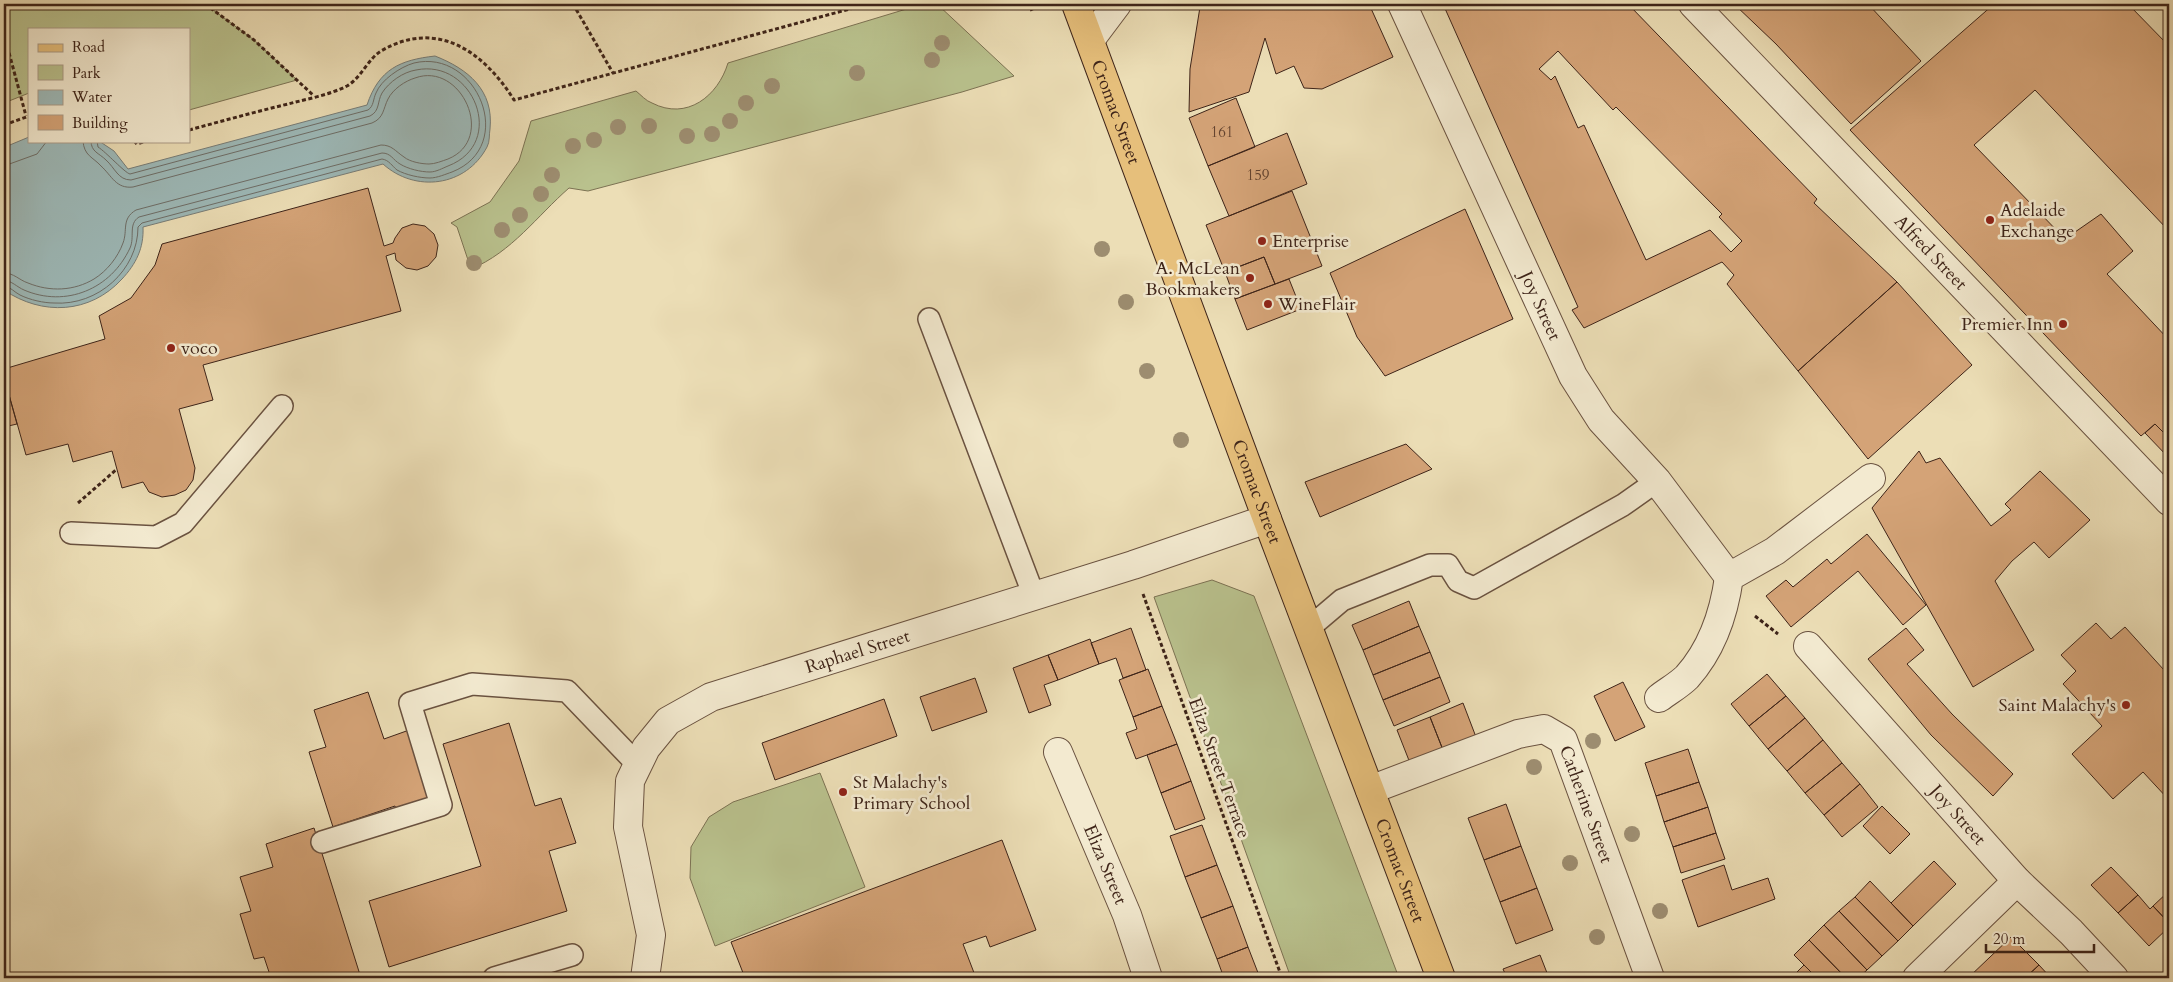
<svg xmlns="http://www.w3.org/2000/svg" width="2173" height="982" font-family="Cardo,serif">
	<rect width="100%" height="100%" fill="#ecdeb6"/>
	<filter id="stains"><feTurbulence type="fractalNoise" baseFrequency=".004" numOctaves="4"/><feColorMatrix values="0 0 0 0 .2 0 0 0 0 .09 0 0 0 0 .02 0 0 0 .5 -.17"/></filter>
	<radialGradient id="worn" r=".72"><stop offset=".6" stop-color="#630" stop-opacity="0"/><stop offset="1" stop-color="#630" stop-opacity=".3"/></radialGradient>
	<path fill="#b9c18d" stroke="#7c7253" d="M4 4H205L254 40 297 80 189 110V29H29V93L4 103Z
		M923 4H937L1014 76 962 92 588 191 569 188C537 216 512 252 471 269L457 227 451 223 490 202 519 161 531 121 636 91C641 95 646 101 652 103 687 121 718 96 728 63Z
		M1212 580 1254 596 1399 978H1291L1154 597Z
		M820 773 865 887 715 946 690 878 691 847 709 817 733 802Z"/>
	<path fill="#9db9b8" stroke="#777d78" d="M435 56C468 69 494 90 490 129 489 134 490 142 487 147 466 187 415 193 383 164L143 227C144 248 136 264 122 279 90 314 42 316 4 290L5 147 29 137V141H99L114 151 128 169 367 105C379 69 400 60 435 56Z"/>
	<g fill="none" stroke-linecap="round" stroke-linejoin="round">
		<path stroke="#6e6e68" stroke-width="1" d="M4 166 37 154 47 141
			M4 273C14 273 19 280 28 283 50 292 74 291 94 279 107 271 118 257 123 243 128 230 121 219 136 210L381 145C392 145 395 151 404 157 410 162 422 164 429 164 435 164 442 161 448 159 497 139 461 61 415 78 405 81 393 89 388 99 383 109 384 118 372 123L133 187C116 189 112 176 101 166 93 157 84 156 83 141
			M4 280C12 281 17 287 24 290 66 308 111 289 130 248 135 237 128 224 139 217L382 153C391 153 393 160 400 164 408 169 421 172 430 172 436 172 443 168 448 166 508 143 473 58 416 70 403 72 389 82 382 93 377 102 380 111 370 116L131 180C118 180 115 168 106 160 99 153 91 152 91 141
			M4 286C11 287 14 292 20 295 30 300 44 303 54 303 98 306 138 270 138 227L142 223 382 159C389 160 392 166 397 170 406 175 420 178 430 178 437 178 446 174 452 172 518 146 477 48 414 63 400 67 381 80 376 93 373 99 374 106 368 110L130 174C125 173 106 152 98 147L97 141"/>
	</g>
	<path fill="#d4a377" stroke="#3e2419" fill-rule="evenodd" d="M1203 4H1369L1393 57 1322 89 1304 88 1294 66 1276 74 1265 38 1249 92 1189 112 1190 69 1200 7Z
		M1443 4H1628L1817 199 1814 203 1897 282 1798 371 1727 284 1734 275 1722 262 1584 328 1572 310 1578 307ZM1558 51 1613 110 1616 107 1722 214 1719 217 1742 241 1731 252 1710 230 1646 260 1584 125 1578 128 1555 76 1551 80 1539 69Z
		M1734 4H1868L1921 61 1851 124 1776 44Z
		M1994 4H2128L2169 46V231L2035 90 1974 145 2065 239 2101 214 2133 251 2107 274 2169 340V438L2155 424 2141 436 1850 130Z
		M1236 98 1255 147 1208 166 1189 118Z
		M1287 133 1307 184 1229 216 1208 166Z
		M368 188 384 246 393 243 395 238 402 228 413 224 425 226 434 234 438 245 436 257 428 266 417 270 406 268 396 260 395 253 386 256 401 311 203 365 213 400 179 409 195 468 193 480 186 490 175 495 162 497 149 492 143 482 122 488 112 451 73 462 68 444 26 455 4 377V369L105 339 99 316 131 298 155 265 162 244Z
		M1292 191 1322 266 1275 284 1264 257 1225 272 1206 225Z
		M1465 209 1513 319 1385 376 1357 337 1330 273Z
		M1264 257 1275 284 1235 299 1225 272Z
		M1289 279 1301 309 1247 330 1235 299Z
		M1897 282 1972 365 1868 459 1798 371Z
		M4 377 17 424 4 427Z
		M2155 424 2169 438V458L2145 433Z
		M1406 444 1432 469 1320 517 1305 482Z
		M1919 451 1926 463 1940 458 1991 526 2011 510 2005 504 2040 471 2090 520 2049 558 2034 542 2012 561 1995 581 2034 650 1973 687 1872 508Z
		M1867 534 1926 605 1903 625 1858 571 1791 627 1766 596 1786 580 1793 587 1827 559 1831 564Z
		M1409 601 1419 626 1363 650 1352 625Z
		M2096 623 2111 639 2125 627 2164 670 2169 665V800L2143 772 2113 799 2072 754 2102 726 2063 684 2076 671 2061 655Z
		M1419 626 1430 652 1373 675 1363 650Z
		M1131 628 1146 670 1123 678 1116 658 1099 664 1091 643Z
		M1906 628 1924 650 1907 664 1952 714 2013 774 1993 796 1931 735 1868 659Z
		M1090 639 1099 664 1058 680 1048 655Z
		M1430 652 1440 677 1383 700 1373 675Z
		M1048 655 1058 680 1044 685 1051 705 1029 713 1013 668Z
		M1148 669 1162 706 1133 717 1119 680Z
		M1767 674 1786 696 1749 726 1731 704Z
		M1440 677 1450 702 1394 726 1383 700Z
		M975 678 987 712 932 731 920 697Z
		M1623 682 1645 727 1615 741 1594 696Z
		M368 692 384 739 412 729 436 799 397 812 395 806 333 827 309 752 326 747 314 710Z
		M1786 696 1805 718 1768 749 1749 726Z
		M884 699 897 736 775 780 762 743Z
		M1463 703 1476 737 1443 750 1430 717Z
		M1162 706 1177 744 1136 759 1126 733 1137 729 1133 717Z
		M1430 717 1443 750 1410 763 1397 730Z
		M1805 718 1823 740 1787 771 1768 749Z
		M509 723 535 806 561 798 576 843 549 851 567 911 389 967 369 901 481 866 443 744Z
		M1823 740 1842 763 1805 793 1787 771Z
		M1177 744 1191 781 1161 793 1147 755Z
		M1688 749 1699 782 1656 796 1645 763Z
		M1842 763 1860 784 1824 815 1805 793Z
		M1191 781 1205 819 1175 830 1161 793Z
		M1699 782 1708 807 1664 822 1656 796Z
		M1860 784 1878 807 1842 837 1824 815Z
		M1506 804 1521 846 1484 860 1468 818Z
		M1882 806 1910 834 1890 854 1863 826Z
		M1708 807 1716 833 1673 847 1664 822Z
		M1202 825 1217 865 1185 877 1170 836Z
		M314 828 361 978H260L270 975 264 957 254 959 240 914 251 911 240 877 273 867 266 844Z
		M1716 833 1725 859 1681 873 1673 847Z
		M1002 840 1036 930 990 947 986 936 963 944 976 978H890L889 976 882 978H745L731 942Z
		M1521 846 1537 888 1500 902 1484 860Z
		M1934 861 1956 884 1913 926 1891 903Z
		M1217 865 1233 906 1201 918 1185 877Z
		M1724 865 1732 890 1768 878 1775 899 1698 927 1682 880Z
		M2111 867 2138 895 2118 913 2091 885Z
		M1870 881 1913 926 1898 941 1855 897Z
		M1537 888 1553 930 1516 944 1500 902Z
		M2169 891V923L2153 906Z
		M2138 895 2150 909 2153 906 2169 923V927L2149 946 2118 913Z
		M1855 897 1898 941 1882 956 1839 911Z
		M1233 906 1248 947 1217 959 1201 918Z
		M1839 911 1882 956 1867 970 1824 925Z
		M1824 925 1867 970 1858 978H1846L1809 940Z
		M2011 937 2039 965 2025 978H1968Z
		M1809 940 1846 978H1817L1794 955Z
		M1248 947 1260 978H1224L1217 959Z
		M1540 955 1549 978H1507L1503 969Z
		M1804 965 1817 978H1791Z
		M2039 965 2051 978H2025Z"/>
	<g fill="none" stroke-linecap="round" stroke-linejoin="round">
		<g stroke="#6a5240" stroke-width="24">
			<path id="service" d="M929 319 1034 596
				M71 533 156 537 183 523 282 406
				M1309 628 1342 600 1430 565H1448L1458 581 1474 588 1623 505 1657 481
				M322 842 441 805 410 703 472 684 567 691 638 765
				M494 978 572 955"/>
		</g>
		<g stroke="#6a5240" stroke-width="30">
			<g id="minor">
				<path id="s1" d="M1402 4 1573 376 1601 420 1657 481 1729 577"/>
				<path id="s2" d="M1693 4 2169 501"/>
				<path id="s3" d="M1808 646 2017 881 2071 932 2114 978"/>
				<path d="M1659 698C1668 691 1679 685 1687 677 1712 649 1724 614 1729 577L1775 551 1871 478"/>
				<path id="s4" d="M1058 752 1127 915 1148 978"/>
				<path id="s5" d="M1370 790 1518 734 1544 729 1563 740 1650 978"/>
				<path id="s6" d="M645 978 651 935 628 827 630 781 646 748 668 721 711 697 1133 565 1267 519"/>
				<path d="M1917 978 2017 881"/>
			</g>
		</g>
		<g stroke="#6a5240" stroke-width="30">
			<path id="tertiary" d="M1090 40 1117 4"/>
		</g>
		<g stroke="#3e2419" stroke-width="30">
			<g id="primary">
				<path id="s7" d="M1076 4 1267 519 1441 978"/>
			</g>
		</g>
		<path stroke="#3e2419" stroke-width="3" stroke-dasharray="4 2.5" stroke-linecap="butt" d="M205 4 254 40 314 96
			M573 4 613 73
			M1030 10 1044 4
			M4 34 26 116
			M4 125 29 116
			M189 130C222 121 255 112 288 104 307 99 329 95 347 86 361 78 368 59 381 51 437 18 484 52 514 100L868 4
			M134 141 137 144 146 141
			M78 503 117 469
			M1143 594 1282 978
			M1755 616 1778 634"/>
		<use href="#service" stroke="#f3ead0" stroke-width="21"/>
		<use href="#minor" stroke="#f3ead0" stroke-width="28"/>
		<use href="#tertiary" stroke="#f3ead0" stroke-width="28"/>
		<use href="#primary" stroke="#e6bf7b" stroke-width="28"/>
	</g>
	<g fill="#9d8d70">
		<circle cx="942" cy="43" r="8"/>
		<circle cx="932" cy="60" r="8"/>
		<circle cx="857" cy="73" r="8"/>
		<circle cx="772" cy="86" r="8"/>
		<circle cx="746" cy="103" r="8"/>
		<circle cx="730" cy="121" r="8"/>
		<circle cx="649" cy="126" r="8"/>
		<circle cx="618" cy="127" r="8"/>
		<circle cx="712" cy="134" r="8"/>
		<circle cx="687" cy="136" r="8"/>
		<circle cx="594" cy="140" r="8"/>
		<circle cx="573" cy="146" r="8"/>
		<circle cx="552" cy="175" r="8"/>
		<circle cx="541" cy="194" r="8"/>
		<circle cx="520" cy="215" r="8"/>
		<circle cx="502" cy="230" r="8"/>
		<circle cx="1102" cy="249" r="8"/>
		<circle cx="474" cy="263" r="8"/>
		<circle cx="1126" cy="302" r="8"/>
		<circle cx="1147" cy="371" r="8"/>
		<circle cx="1181" cy="440" r="8"/>
		<circle cx="1593" cy="741" r="8"/>
		<circle cx="1534" cy="767" r="8"/>
		<circle cx="1632" cy="834" r="8"/>
		<circle cx="1570" cy="863" r="8"/>
		<circle cx="1660" cy="911" r="8"/>
		<circle cx="1597" cy="937" r="8"/>
	</g>
	<g fill="#8f2418" stroke="#f3ead0" stroke-width="2">
		<circle cx="1990" cy="220" r="5"/>
		<circle cx="1262" cy="241" r="5"/>
		<circle cx="1250" cy="278" r="5"/>
		<circle cx="1268" cy="304" r="5"/>
		<circle cx="2063" cy="324" r="5"/>
		<circle cx="171" cy="348" r="5"/>
		<circle cx="2126" cy="705" r="5"/>
		<circle cx="843" cy="792" r="5"/>
	</g>
	<g text-anchor="middle" dominant-baseline="central" stroke-width="5" stroke-linejoin="round" paint-order="stroke">
		<g font-size="15" fill="#644430">
			<text x="1222" y="132">161</text>
			<text x="1258" y="175">159</text>
		</g>
		<g font-size="18" fill="#3e2419" stroke="#f3ead0">
			<text stroke="none"><textPath href="#s7" startOffset="115">Cromac Street</textPath></text>
			<text stroke="none"><textPath href="#s2" startOffset="344">Alfred Street</textPath></text>
			<text stroke="none"><textPath href="#s1" startOffset="332">Joy Street</textPath></text>
			<text stroke="none"><textPath href="#s7" startOffset="520">Cromac Street</textPath></text>
			<text stroke="none"><textPath href="#s6" startOffset="474">Raphael Street</textPath></text>
			<text transform="translate(1219 768) rotate(70)">Eliza Street Terrace</text>
			<text stroke="none"><textPath href="#s5" startOffset="275">Catherine Street</textPath></text>
			<text stroke="none"><textPath href="#s3" startOffset="226">Joy Street</textPath></text>
			<text stroke="none"><textPath href="#s4" startOffset="122">Eliza Street</textPath></text>
			<text stroke="none"><textPath href="#s7" startOffset="925">Cromac Street</textPath></text>
		</g>
		<g font-size="18" fill="#3e2419" stroke="#f3ead0" text-anchor="start">
			<text x="2000" y="210">Adelaide<tspan x="2000" dy="21">Exchange</tspan></text>
			<text x="1272" y="241">Enterprise</text>
			<text x="1240" y="268" text-anchor="end">A. McLean<tspan x="1240" dy="21">Bookmakers</tspan></text>
			<text x="1278" y="304">WineFlair</text>
			<text x="2053" y="324" text-anchor="end">Premier Inn</text>
			<text x="181" y="348">voco</text>
			<text x="2116" y="705" text-anchor="end">Saint Malachy's</text>
			<text x="853" y="782">St Malachy's<tspan x="853" dy="21">Primary School</tspan></text>
		</g>
	</g>
	<rect width="2173" height="982" fill="none" stroke="#ecdeb6" stroke-width="20"/>
	<rect x="5" y="5" width="2163" height="972" fill="none" stroke="#3e2419" stroke-width="2.5"/>
	<rect x="10" y="10" width="2153" height="962" fill="none" stroke="#3e2419"/>
	<rect x="28" y="28" width="162" height="115" fill="#f3ead0" stroke="#ab9b87"/>
	<rect x="38" y="44" width="25" height="8" fill="#e6bf7b" stroke="#ab9b87"/>
	<text x="72" y="52" font-size="15" fill="#3e2419">Road</text>
	<rect x="38" y="65" width="25" height="15" fill="#b9c18d" stroke="#ab9b87"/>
	<text x="72" y="78" font-size="15" fill="#3e2419">Park</text>
	<rect x="38" y="90" width="25" height="15" fill="#9db9b8" stroke="#ab9b87"/>
	<text x="72" y="102" font-size="15" fill="#3e2419">Water</text>
	<rect x="38" y="115" width="25" height="15" fill="#d4a377" stroke="#ab9b87"/>
	<text x="72" y="128" font-size="15" fill="#3e2419">Building</text>
	<path d="M1986 944v8h108v-8" fill="none" stroke="#3e2419" stroke-width="2.5"/>
	<text x="1993" y="944" font-size="15" fill="#3e2419" stroke="#f3ead0" stroke-width="4" paint-order="stroke">20 m</text>
	<rect width="100%" height="100%" filter="url(#stains)"/>
	<rect width="100%" height="100%" fill="url(#worn)"/>
</svg>
